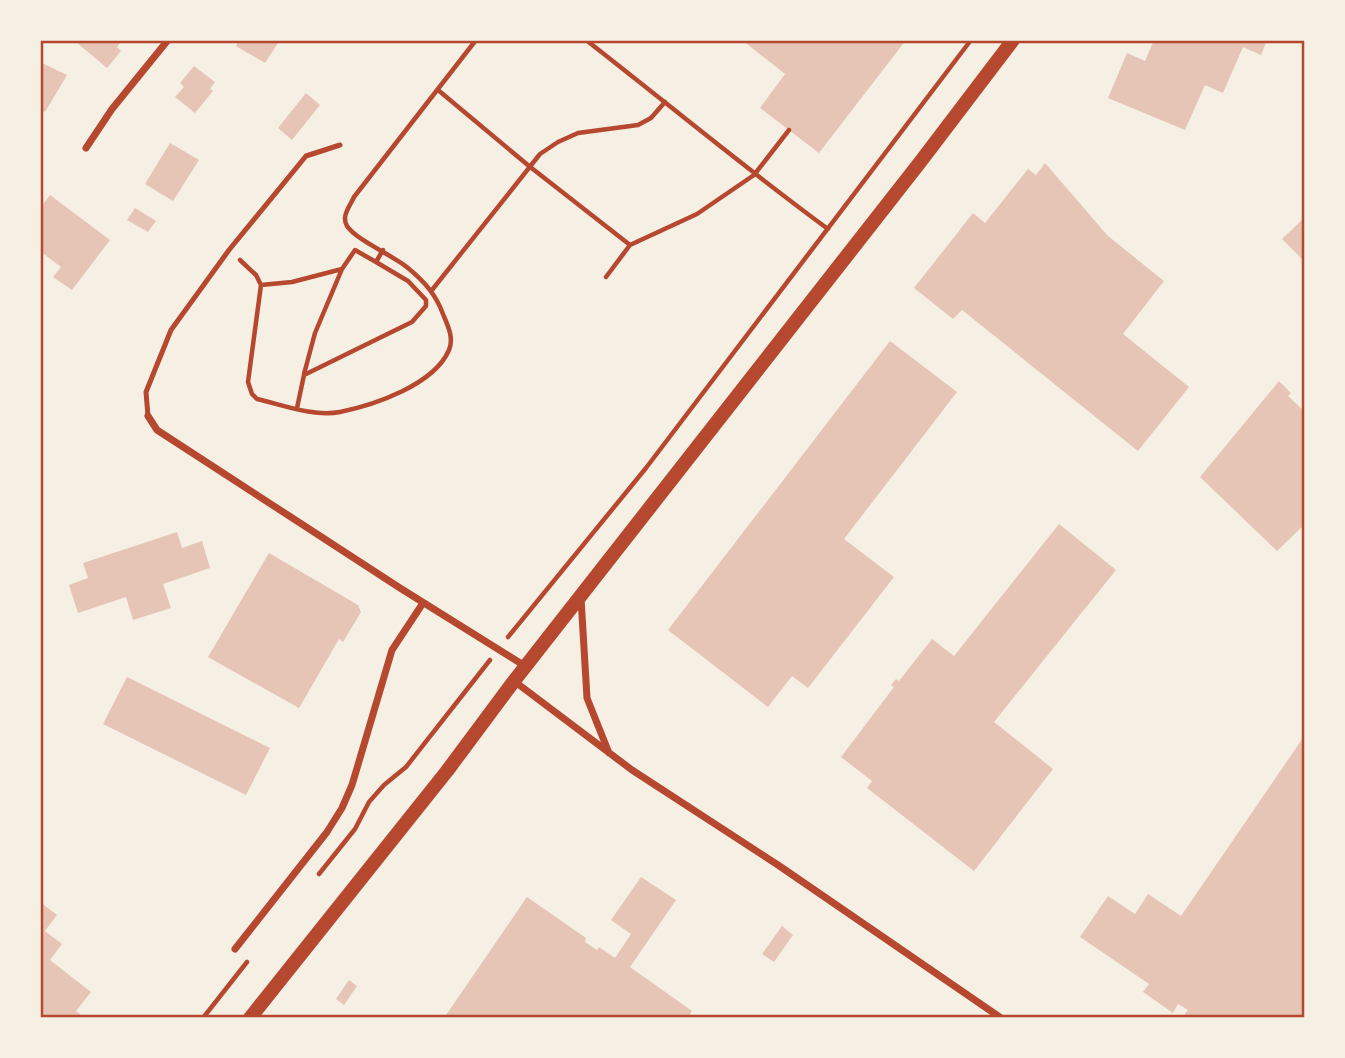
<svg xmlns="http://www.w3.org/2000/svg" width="1345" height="1058" font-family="'Golos Text',sans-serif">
	<rect width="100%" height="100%" fill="#f6efe4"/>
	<path fill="#e6c5b7" d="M77 40H122L117 47 121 51 107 68 76 42Z
		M239 40H280L265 63 236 46Z
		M742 40H906L819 153 760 108 785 74Z
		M1154 40H1267L1261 55 1243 47 1223 93 1205 85 1185 130 1108 98 1127 53 1145 61Z
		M40 62 67 75 45 112 40 109Z
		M194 66 215 82 210 89 213 91 195 113 175 97 184 87 180 83Z
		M306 93 320 105 292 140 278 128Z
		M170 143 199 160 173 201 145 184Z
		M1045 163 1108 236 1164 281 1123 334 1189 387 1138 451 962 310 953 319 914 288 973 213 985 223 1028 169 1036 175Z
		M50 195 110 240 72 290 53 277 61 267 40 251V208Z
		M135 208 156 221 148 232 127 220Z
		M1305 217V262L1282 239Z
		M890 341 957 392 844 539 894 577 808 688 792 676 768 707 668 630Z
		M1279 381 1291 393 1288 396 1305 412V524L1277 551 1200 477Z
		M1059 524 1116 570 994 722 1053 769 974 871 867 788 872 781 841 757 894 687 891 685 896 679 899 681 932 639 954 656Z
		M177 532 182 548 202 541 210 568 163 584 171 608 133 620 126 597 78 613 69 585 88 578 83 563Z
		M269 553 358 605 361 612 343 642 339 639 299 708 208 657Z
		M127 677 270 748 246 795 103 724Z
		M1305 735V1018H1182L1188 1010 1178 1004 1173 1013 1143 992 1149 984 1080 937 1108 896 1135 914 1148 894 1181 916Z
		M641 877 676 900 630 967 692 1011 688 1018H444L527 897 586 938 585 942 597 950 599 947 615 958 631 934 611 920Z
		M40 902 57 915 45 931 62 944 50 960 91 992 76 1011 85 1018H40Z
		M782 926 793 935 774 962 762 954Z
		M349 980 357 986 344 1005 336 999Z"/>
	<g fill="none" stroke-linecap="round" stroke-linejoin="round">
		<path stroke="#b5482f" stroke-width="4.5" d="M586 40C667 103 746 169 828 229
			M438 90 529 166 630 245
			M240 260 256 275 261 285 248 382 252 394 257 399C283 405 313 417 340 412 374 405 434 385 449 350 454 338 448 326 443 314 436 295 425 282 408 268 394 256 356 240 347 226 341 216 350 206 354 197L476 40
			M606 277 630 245 697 214 754 175 789 130
			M261 285 292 282 342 269 355 250 376 262 383 250
			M432 290 540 154 558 142 578 133 638 125 651 118 665 102
			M304 374 315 333 342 269
			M297 408 304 375 412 322 426 306V300L408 281 376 262
			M508 637 646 468 971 40
			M319 874 355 829 369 802 384 785 406 767 490 660
			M203 1018 247 962"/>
		<path stroke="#b5482f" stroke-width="5" d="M148 416 146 392 171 330 229 250 306 156 340 145"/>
		<path stroke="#b5482f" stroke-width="7" d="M86 148 112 109 168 40
			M148 416 157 430 400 588 525 666
			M581 598 587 698 609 753
			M514 681 632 770 778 865 1001 1018
			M235 949 327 832 342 808 352 785 392 650 423 603"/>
		<path stroke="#b5482f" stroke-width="14" d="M250 1018 447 771 514 681 921 161 1013 40"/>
	</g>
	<rect width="1345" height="1058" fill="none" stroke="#f6efe4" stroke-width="84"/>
	<rect x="42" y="42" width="1261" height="974" fill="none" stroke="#b5482f" stroke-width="2.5"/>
</svg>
